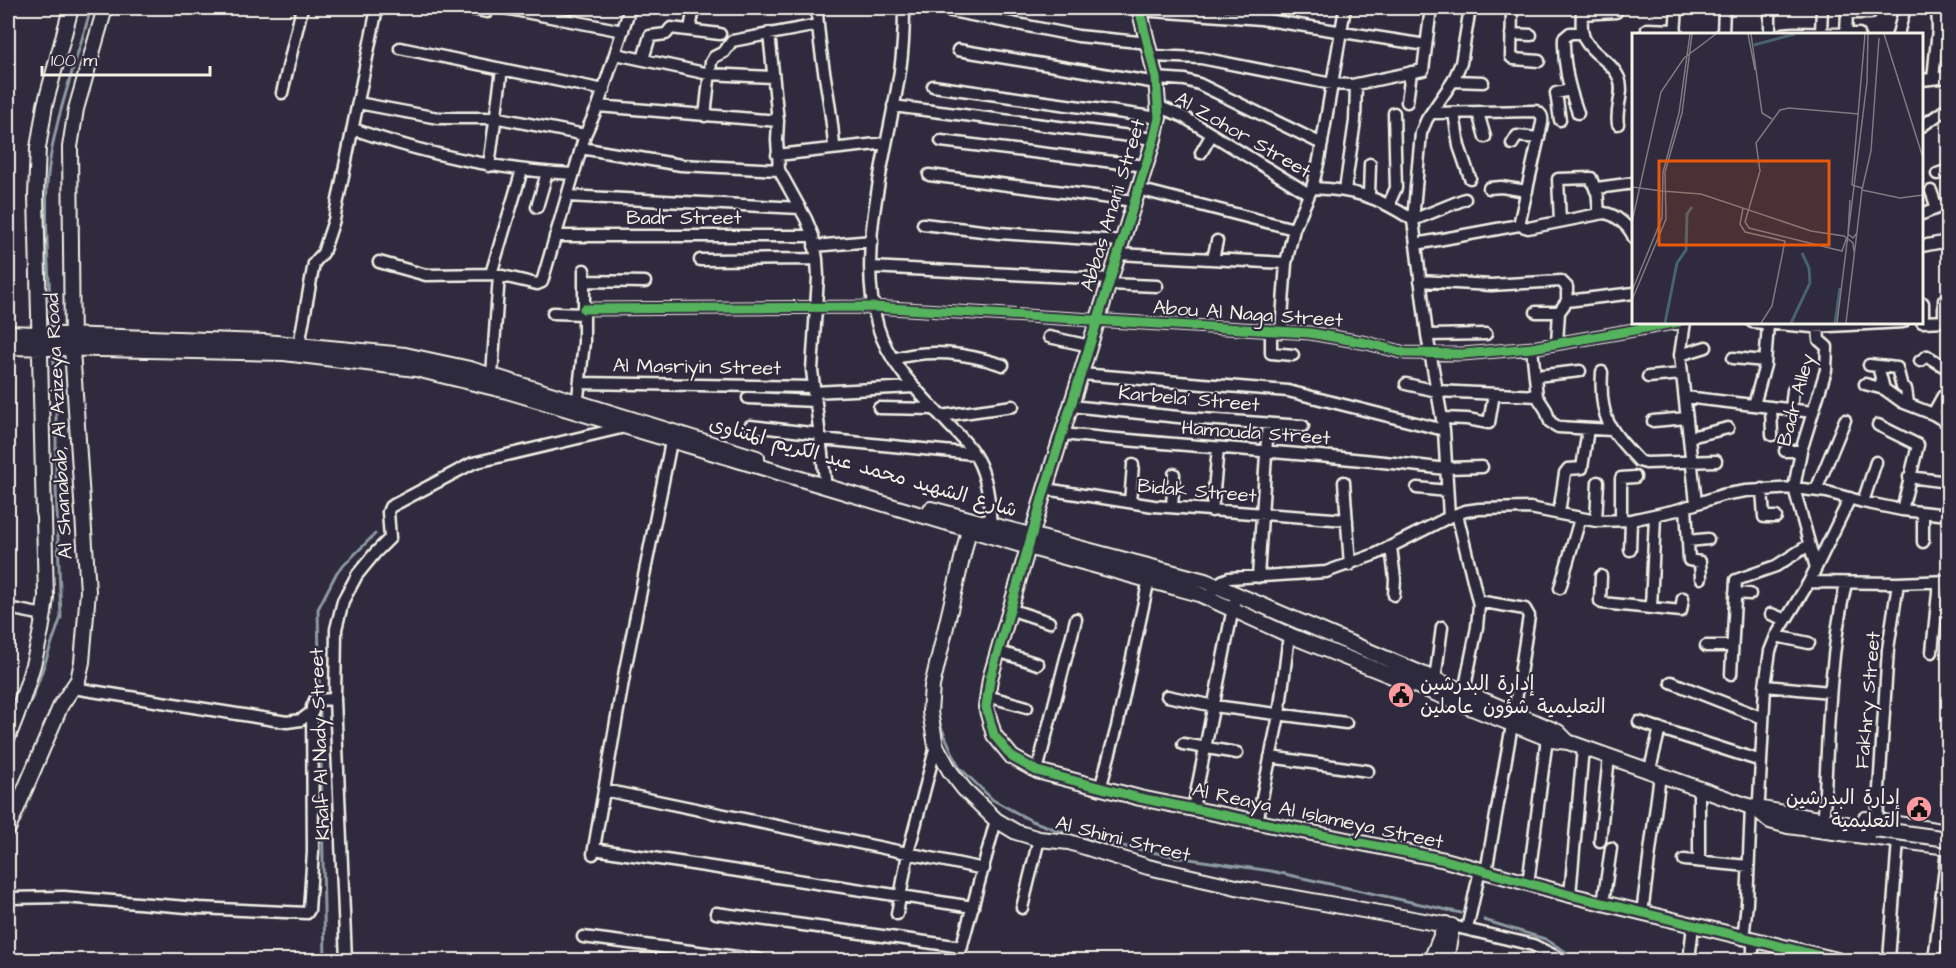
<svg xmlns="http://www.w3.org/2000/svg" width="1956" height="968" font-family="'Architects Daughter','Playpen Sans Arabic',sans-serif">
	<rect width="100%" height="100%" fill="#2f2a3d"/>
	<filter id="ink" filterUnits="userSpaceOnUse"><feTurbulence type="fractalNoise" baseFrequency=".0167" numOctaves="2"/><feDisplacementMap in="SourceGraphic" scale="12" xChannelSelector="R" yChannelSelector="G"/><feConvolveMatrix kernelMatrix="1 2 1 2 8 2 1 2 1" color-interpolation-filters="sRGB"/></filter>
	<g filter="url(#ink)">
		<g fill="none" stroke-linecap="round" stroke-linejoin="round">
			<path stroke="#8d9ba1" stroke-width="3" d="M52 327C49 280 45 232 47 185 51 127 76 64 91 8
				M936 711 941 727 959 767 993 800 1032 821 1074 836 1176 857 1271 871 1461 913
				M19 727 34 694 61 617 56 487V390L53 352
				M8 753 14 738
				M1484 920 1545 939 1579 960
				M325 960 318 609 337 572 375 534"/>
			<g stroke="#f4f1e8" stroke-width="15">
				<path id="street" d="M467 8 487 12 489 8
					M504 8 623 31
					M817 8C818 55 832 101 834 148
					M904 8C904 29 903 50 900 71 888 150 855 249 878 327 890 367 922 395 949 425 961 437 973 449 980 465 989 486 990 508 991 531
					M936 8 1078 36 1149 43
					M1512 8 1511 57 1514 59 1539 61
					M1582 8C1582 17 1580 31 1585 40 1593 55 1612 61 1619 78 1625 93 1615 108 1618 124
					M1140 10 1261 19 1426 45
					M1582 14 1616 12
					M690 29 694 8
					M1647 29 1676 30
					M769 33 778 121 777 140 779 170 806 219 813 236 817 259 818 277 812 370 825 479
					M1821 33 1822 8
					M1846 33 1847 13H1870L1871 8
					M1511 34 1531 35
					M1675 34 1677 8
					M1723 34 1724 8
					M1770 34V8
					M1783 34 1794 33 1859 34
					M1898 34 1905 8
					M400 48 604 90
					M958 50 1157 83
					M616 54 709 74 773 77
					M1152 56 1201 58 1332 84 1352 85 1423 70 1431 8
					M643 59 650 36 666 34 671 28 720 34
					M1156 78 1185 80 1199 84 1322 144
					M1933 79 1938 29 1937 8
					M1922 80 1948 77
					M1453 81 1483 82
					M933 86 1159 118
					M282 93 302 8
					M1407 102 1411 72
					M358 103 438 118H499L585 135
					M598 106 778 121
					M893 106 1154 139
					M1158 106 1184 117 1309 194
					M1432 113 1536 111C1542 114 1543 117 1542 123L1519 225
					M1454 113 1459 146 1470 178
					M1478 113 1485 137
					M1578 113C1569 88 1563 65 1564 38L1570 33H1583
					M705 116 711 62 714 57 724 52 732 41 818 25
					M1560 120 1556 93 1570 90
					M1922 126 1948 108
					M353 129C425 154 497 170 573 174
					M941 141 1146 166
					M1512 144 1517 136 1539 138
					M581 148 681 165 779 170
					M1201 153 1212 134
					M777 155 886 143
					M489 166 502 69
					M1937 174 1948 170
					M929 175 1134 201
					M1312 188C1356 190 1376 196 1413 220L1465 199
					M1489 188 1501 187 1527 191
					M1138 189 1294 229
					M1345 190 1355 121 1356 85
					M1931 191 1937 208
					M567 196 800 208
					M1369 196 1370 164
					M1391 206V199L1396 188 1394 113
					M537 207 547 173
					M1599 214 1597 188 1634 183
					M1922 214 1948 204
					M1560 221 1558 179 1591 178 1596 191
					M923 224 999 233 1121 241
					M555 236H813
					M1416 244 1519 225 1528 228 1604 213C1616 214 1631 228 1634 239
					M814 246 872 241
					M1922 246 1948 241
					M1118 254 1286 263
					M1213 259 1217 241
					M700 260 817 259
					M379 262 426 275 494 274 537 284 542 282 585 135 598 106 630 8
					M870 267 1110 279
					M491 274 522 170
					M584 281 645 282
					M1420 281 1491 285 1561 281 1567 287V301L1559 312 1557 343
					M1108 284 1157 286
					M1944 300V321
					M1567 301 1634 293
					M1923 303V322
					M584 309 873 307 1310 333 1367 343 1405 353 1463 354 1532 348 1679 322
					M1536 312H1559
					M553 313 584 314
					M1685 322 1680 355 1696 503
					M1752 322 1812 327 1903 322
					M1922 322 1948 321
					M1271 331V353L1293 355
					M1281 332 1286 263 1294 229 1312 188 1319 160 1345 8
					M1427 335 1486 334
					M1049 337 1090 346
					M299 345 314 263 323 253 334 220 377 8
					M1532 348 1537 396 1546 410 1550 422 1558 427 1611 430
					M1680 355 1706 347
					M1733 358 1765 361
					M893 359C930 348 966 353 1003 365
					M1920 361 1927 356 1948 369
					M1869 365 1897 368 1902 387 1906 389 1908 403
					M1878 366 1884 389
					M1602 372C1599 418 1609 429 1639 461L1646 463 1716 461
					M1081 374 1288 391 1444 430
					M492 375 499 275
					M1536 376 1580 371
					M1648 377 1682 374
					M581 383 813 387
					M1406 384 1437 391 1537 396
					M1865 384 1884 389 1902 402 1933 414 1948 423
					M813 392 914 387
					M1685 397 1813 412
					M748 398 815 401
					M1754 405 1765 365 1768 324
					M1071 406 1188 418 1303 426
					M577 407 584 342V270
					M1771 407 1772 435
					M879 408 934 409
					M1791 409 1793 390
					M1933 414 1943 396
					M941 416 1013 406
					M1443 418 1467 419 1489 423 1494 394
					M1653 421 1687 418
					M1878 425 1918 445 1902 510
					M750 426 820 434
					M1063 434C1190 447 1319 453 1446 469
					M1690 437 1728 428
					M821 439 974 454
					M1785 451H1801
					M1446 468 1482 467
					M1909 477 1948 482
					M1344 482 1350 565
					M1417 488 1447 491
					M1045 489 1154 506 1347 520
					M1762 489 1764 517H1776
					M1816 490 1845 420
					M1130 502 1133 465
					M1863 502 1876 462
					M1172 507 1174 474
					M1686 507 1689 560 1700 562 1701 578
					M1212 511 1218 448
					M1559 513 1565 473 1568 469 1582 468 1588 429
					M1923 513V542
					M1457 514 1479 605 1477 627 1464 692
					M1449 517 1444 430 1427 335 1413 220 1421 133 1427 119 1453 81 1461 63 1470 8
					M1621 520V478L1635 477
					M1596 521 1598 482
					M1688 541 1708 539
					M1391 547 1395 579 1394 595
					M1630 550 1631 520
					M1816 568 1794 488 1801 451 1826 370 1827 347 1819 340 1818 326
					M1601 576 1600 601 1602 603 1681 611 1683 598
					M1258 577 1268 424
					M1809 582 1898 583 1948 581
					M1560 588 1580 519
					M1213 590 1222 581 1229 578 1326 572 1376 554 1449 517 1465 511 1479 509 1530 508 1596 521 1631 520 1677 510 1722 495 1746 491 1794 488 1827 492 1863 502 1902 510 1948 515
					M1735 593 1750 594
					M1478 601 1525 609 1529 616 1514 713
					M8 608 44 615
					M1651 608 1655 516
					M1009 609 1049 622
					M1771 614 1786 620
					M1776 636 1809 643
					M1706 646H1732
					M997 651 1038 664
					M1932 652 1939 582
					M1731 674 1736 580 1776 566 1809 545
					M1435 680 1442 627
					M1671 682 1763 718
					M1765 686 1830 692
					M73 688 287 722 301 720 313 711
					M987 696 1027 707
					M1167 696 1214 706 1346 723
					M1639 722 1761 761
					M1183 744 1237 753
					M1270 757 1368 771
					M1651 765 1660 728
					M1037 771 1076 619
					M1100 789 1117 727 1149 579
					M1699 789V861
					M604 790 984 869
					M1759 800 1765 686 1770 651 1776 636 1809 582 1850 498
					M1193 809 1234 603
					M1824 813C1828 735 1829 658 1846 583
					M1877 821 1888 649 1898 583
					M1257 822 1279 715 1289 635
					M1600 841 1609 757
					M594 849 973 907
					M593 854 625 670 671 442
					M1684 860 1748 866
					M1486 872 1512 725
					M1528 884 1547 738
					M1570 895 1583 748
					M8 898 64 897 199 908 307 913 309 910 313 852 312 707 315 700 335 699
					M1603 904 1611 848
					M1022 908 1039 839
					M716 913 962 947
					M1642 913 1660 775
					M897 914 908 853 936 746
					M1452 926 1533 945 1563 960
					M1467 929 1480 870
					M583 937 760 960
					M1743 939 1747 903 1751 807
					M346 960 335 699 336 629 343 601 357 575 375 553 390 538 388 512 390 507 473 463 625 427
					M958 960 996 820
					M1689 960 1693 926
					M1753 960V941
					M1889 960 1898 840
					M1934 960 1948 842"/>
			</g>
			<g stroke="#f4f1e8" stroke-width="18">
				<path id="secondary" d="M1139 8 1156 78 1159 118 1154 139 1045 489 990 679 986 707 994 735 1012 757 1037 771 1140 798 1445 860 1570 895 1837 960
					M8 333 265 342 405 355 470 369 757 458
					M8 347 284 353 416 369 507 391 1028 547 1199 594 1289 635 1552 740 1568 742 1751 807 1875 829
					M931 509 1205 581 1558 732 1568 742
					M971 521 932 686 930 712 936 746 950 771 964 789 996 820 1016 832 1039 839 1069 842 1148 867 1245 889 1452 926 1446 960
					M8 737C27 691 41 646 46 597L36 195 38 148 45 105 71 8
					M1756 809 1770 821 1788 826 1948 847
					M1865 819 1948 832
					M8 829 61 705 78 680 82 662 88 591 72 349 70 147 76 109 105 8
					M1431 960 1446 924"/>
			</g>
			<use href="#street" stroke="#2f2a3d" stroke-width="10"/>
			<use href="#secondary" stroke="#2f2a3d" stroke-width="14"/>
			<g stroke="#f4f1e8" stroke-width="18" stroke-linecap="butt">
				<path id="secondary-bridge" d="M1875 829 1948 839"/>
			</g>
			<use href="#secondary-bridge" stroke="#2f2a3d" stroke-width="14"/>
			<g stroke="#2f2a3d" stroke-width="13">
				<path id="cycleway" d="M1139 8 1156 78 1159 118 1154 139 1045 489 990 679 986 707 994 735 1012 757 1037 771 1140 798 1445 860 1570 895 1837 960
					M584 309 873 307 1310 333 1367 343 1405 353 1463 354 1532 348 1679 322"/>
			</g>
			<use href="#cycleway" stroke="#56b35d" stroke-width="9"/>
		</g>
	</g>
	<defs>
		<g id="civic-disc" transform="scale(1.35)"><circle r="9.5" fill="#ff9aa2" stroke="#2f2a3d"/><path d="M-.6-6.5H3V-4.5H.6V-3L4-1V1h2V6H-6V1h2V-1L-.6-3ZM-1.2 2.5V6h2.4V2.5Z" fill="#111"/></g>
	</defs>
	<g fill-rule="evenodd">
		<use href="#civic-disc" x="1401" y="695"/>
		<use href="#civic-disc" x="1919" y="809"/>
	</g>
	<g text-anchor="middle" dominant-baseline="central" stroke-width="4.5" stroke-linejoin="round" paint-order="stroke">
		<g font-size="20" fill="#f4f1e8" stroke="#2f2a3d">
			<text transform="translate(1243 135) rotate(30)">Al Zohor Street</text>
			<text transform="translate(1113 205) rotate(-73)">Abbas Anani Street</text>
			<text x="684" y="218">Badr Street</text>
			<text transform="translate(1248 314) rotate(4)">Abou Al Naga Street</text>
			<text transform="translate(697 367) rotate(1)">Al Masriyin Street</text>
			<text transform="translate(1189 399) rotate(5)">Karbela' Street</text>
			<text transform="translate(1796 400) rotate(-75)">Badr Alley</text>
			<text transform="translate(59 426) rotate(-93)">Al Shanabab, Al Azizeya Road</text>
			<text transform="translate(1256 433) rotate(4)">Hamouda Street</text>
			<text transform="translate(863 467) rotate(16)">شارع الشهيد محمد عبد الكريم المتناوى</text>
			<text transform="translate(1197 491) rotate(5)">Bidak Street</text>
			<text transform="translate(1868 700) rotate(-85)">Fakhry Street</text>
			<text transform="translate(320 744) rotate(-92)">Khalf Al Nady Street</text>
			<text transform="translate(1318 816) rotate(12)">Al Reaya Al Islameya Street</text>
			<text transform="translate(1123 839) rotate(14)">Al Shimi Street</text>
		</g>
		<g font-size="20" fill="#f4f1e8" stroke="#2f2a3d" text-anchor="start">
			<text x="1420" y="684">إدارة البدرشين<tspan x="1420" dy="23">التعليمية شؤون عاملين</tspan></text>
			<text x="1900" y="798" text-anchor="end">إدارة البدرشين<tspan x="1900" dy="23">التعليمية</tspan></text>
		</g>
	</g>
	<g transform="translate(1632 33)">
		<rect width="291" height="291" fill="#2f2a3d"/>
		<path fill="none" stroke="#496271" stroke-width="3" d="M122 12 163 1M33 290 45 230 54 217 55 181 60 174M159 290 178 250 177 235 170 220M203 290 208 255"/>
		<path fill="none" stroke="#7e7a81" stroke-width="1.5" d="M116 1 123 37M119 1 130 80 140 86M252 1 291 125M0 154 30 158M230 155 220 152 233 1M230 157 268 165 291 162M30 158 69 161 179 198 212 203 221 210 222 219M218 167 216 201 221 205 225 200M111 175 108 191 113 199 153 208 140 273 129 290M0 189 29 59 52 25 84 1M215 204 210 218 117 195 113 189 128 138 124 110 148 77 157 75 227 81M0 258 30 185 31 139 47 80 58 1M0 267 34 186 33 139 50 80 60 1M205 290 235 49 236 1M214 290 230 157 239 118 247 5"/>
		<path fill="#e8590c" fill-opacity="0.15" stroke="#e8590c" stroke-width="3" d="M27 128H197V212H27Z"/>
		<rect width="291" height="291" fill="none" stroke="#f4f1e8" stroke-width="3"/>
	</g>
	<rect width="1956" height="968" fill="none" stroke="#2f2a3d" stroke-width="30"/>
	<rect x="15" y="15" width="1926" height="938" fill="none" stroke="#f4f1e8" stroke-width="2" filter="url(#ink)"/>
	<path d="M42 66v9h168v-9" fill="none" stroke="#f4f1e8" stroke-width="3"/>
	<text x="51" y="66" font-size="18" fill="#f4f1e8" stroke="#2f2a3d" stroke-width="4.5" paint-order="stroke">100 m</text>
</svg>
